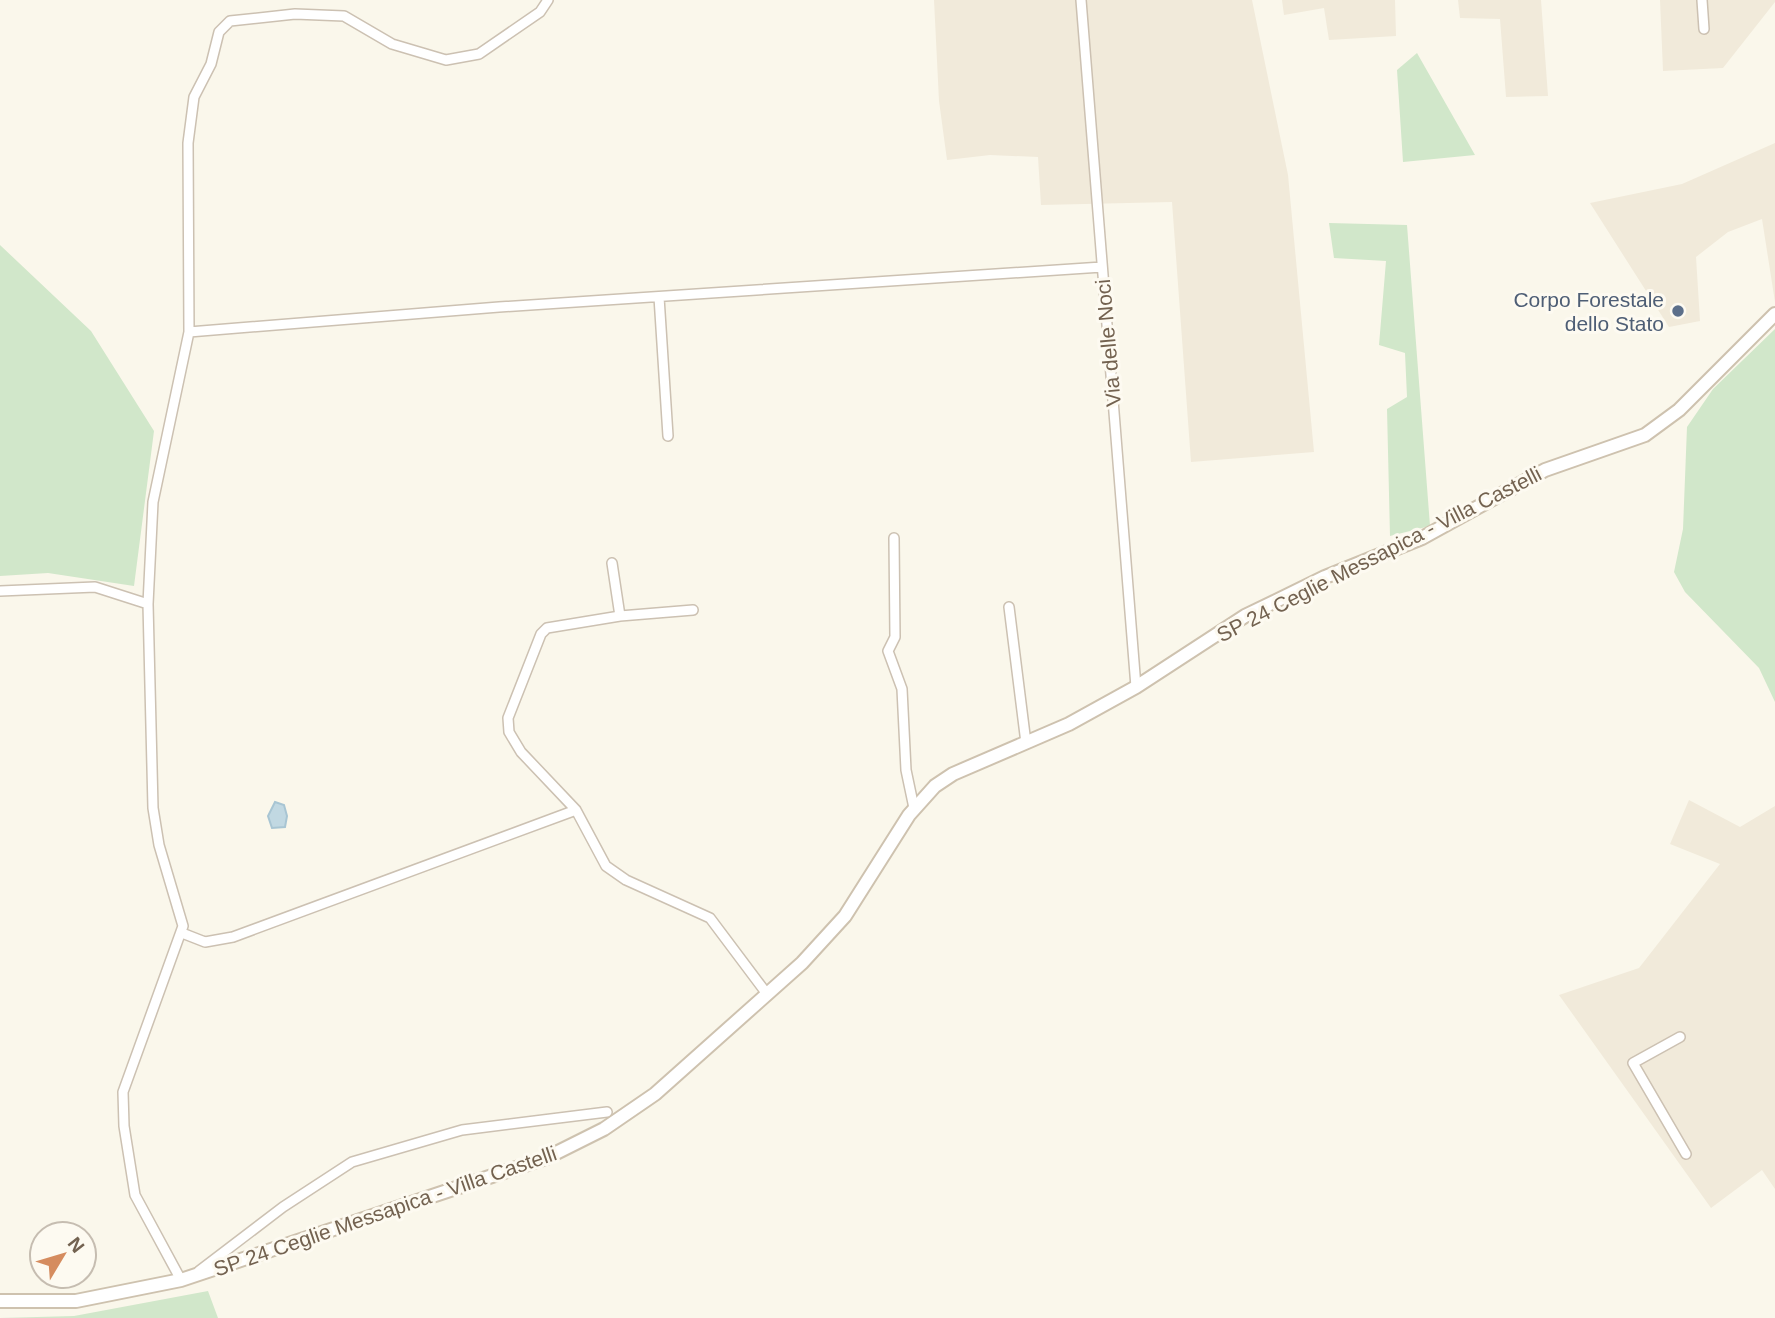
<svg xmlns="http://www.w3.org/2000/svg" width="1775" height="1318" font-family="Arial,sans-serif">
	<rect width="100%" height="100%" fill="#faf7eb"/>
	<path fill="#f1eada" d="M934 0H1252L1288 175 1314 452 1191 462 1172 202 1041 205 1038 157 990 155 947 160 939 101Z
		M1282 0H1395L1396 36 1329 40 1324 8 1284 15Z
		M1458 0H1541L1548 96 1506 97 1500 19 1460 18Z
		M1660 0H1775V2L1723 68 1663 71Z
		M1775 143V302L1762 219 1728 232 1696 257 1700 321 1669 327 1590 203 1682 184Z
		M1689 800 1740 827 1775 806V1189L1762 1170 1711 1208 1559 995 1639 968 1720 864 1670 844Z"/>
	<path fill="#d1e7ca" d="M1417 53 1475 155 1403 162 1397 70Z
		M1329 223 1407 225 1430 526 1390 536 1387 409 1407 397 1405 353 1379 345 1386 261 1334 258Z
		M0 245 91 331 154 431 134 586 48 573 0 576Z
		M1775 329V702L1759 668 1685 592 1674 572 1683 529 1687 427 1713 389Z
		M208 1291 218 1318H0L74 1316Z"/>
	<path fill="#c1d8e2" stroke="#a8c5d3" stroke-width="2" d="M275 802 284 805 287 816 285 827 272 828 268 816Z"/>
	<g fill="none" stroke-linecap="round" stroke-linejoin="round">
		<g stroke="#ccc1b2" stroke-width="12">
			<path id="street" d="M1081 0 1136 687
				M1702 0 1704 29
				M659 297 668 436
				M189 332 499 307 1102 267
				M894 538 895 637 888 651 902 689 906 770 914 808
				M612 563 620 616
				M0 591 95 587 148 604
				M1009 607 1026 743
				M693 610 620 616 547 628 541 634 508 718 509 732 521 752 576 810 606 866 626 880 710 918 767 994
				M182 933 205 942 233 937 576 810
				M1680 1037 1633 1063 1686 1154
				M199 1271 283 1207 352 1162 462 1130 607 1112
				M181 1280 135 1195 124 1126 123 1092 183 926 159 845 153 808 148 604 153 502 189 332 188 143 194 97 211 64 219 32 230 21 295 14 344 16 392 44 446 60 479 54 540 12 548 0"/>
		</g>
		<g stroke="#cec2af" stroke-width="16">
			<path id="secondary" d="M0 1301H76L181 1280 546 1158 604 1129 655 1094 802 963 845 916 909 815 935 786 953 774 1069 724 1136 687 1245 616 1325 577 1422 538 1545 470 1645 435 1679 410 1775 314"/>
		</g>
		<use href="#street" stroke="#fff" stroke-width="9"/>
		<use href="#secondary" stroke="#fff" stroke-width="12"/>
	</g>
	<circle fill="#5c6f8a" stroke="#fdfaf1" stroke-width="2.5" cx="1678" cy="311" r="7"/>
	<g text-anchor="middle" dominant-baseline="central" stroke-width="6" stroke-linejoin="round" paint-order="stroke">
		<g font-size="21" fill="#4e5e75" stroke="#fdfaf1" text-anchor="end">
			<text x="1664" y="299">Corpo Forestale<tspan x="1664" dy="24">dello Stato</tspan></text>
		</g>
		<g font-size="21" fill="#736250" stroke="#fdfaf1">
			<text transform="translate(1108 343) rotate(-95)">Via delle Noci</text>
			<text transform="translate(1379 554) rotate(-27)">SP 24 Ceglie Messapica - Villa Castelli</text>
			<text transform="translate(385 1211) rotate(-19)">SP 24 Ceglie Messapica - Villa Castelli</text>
		</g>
	</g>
	<g transform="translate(63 1255) rotate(52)"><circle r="33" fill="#fdfaf1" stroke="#c6bdb1" stroke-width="2"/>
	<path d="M0-5L12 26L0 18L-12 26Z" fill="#d58c5f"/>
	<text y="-10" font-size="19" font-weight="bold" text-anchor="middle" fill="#736250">N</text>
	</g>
</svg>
